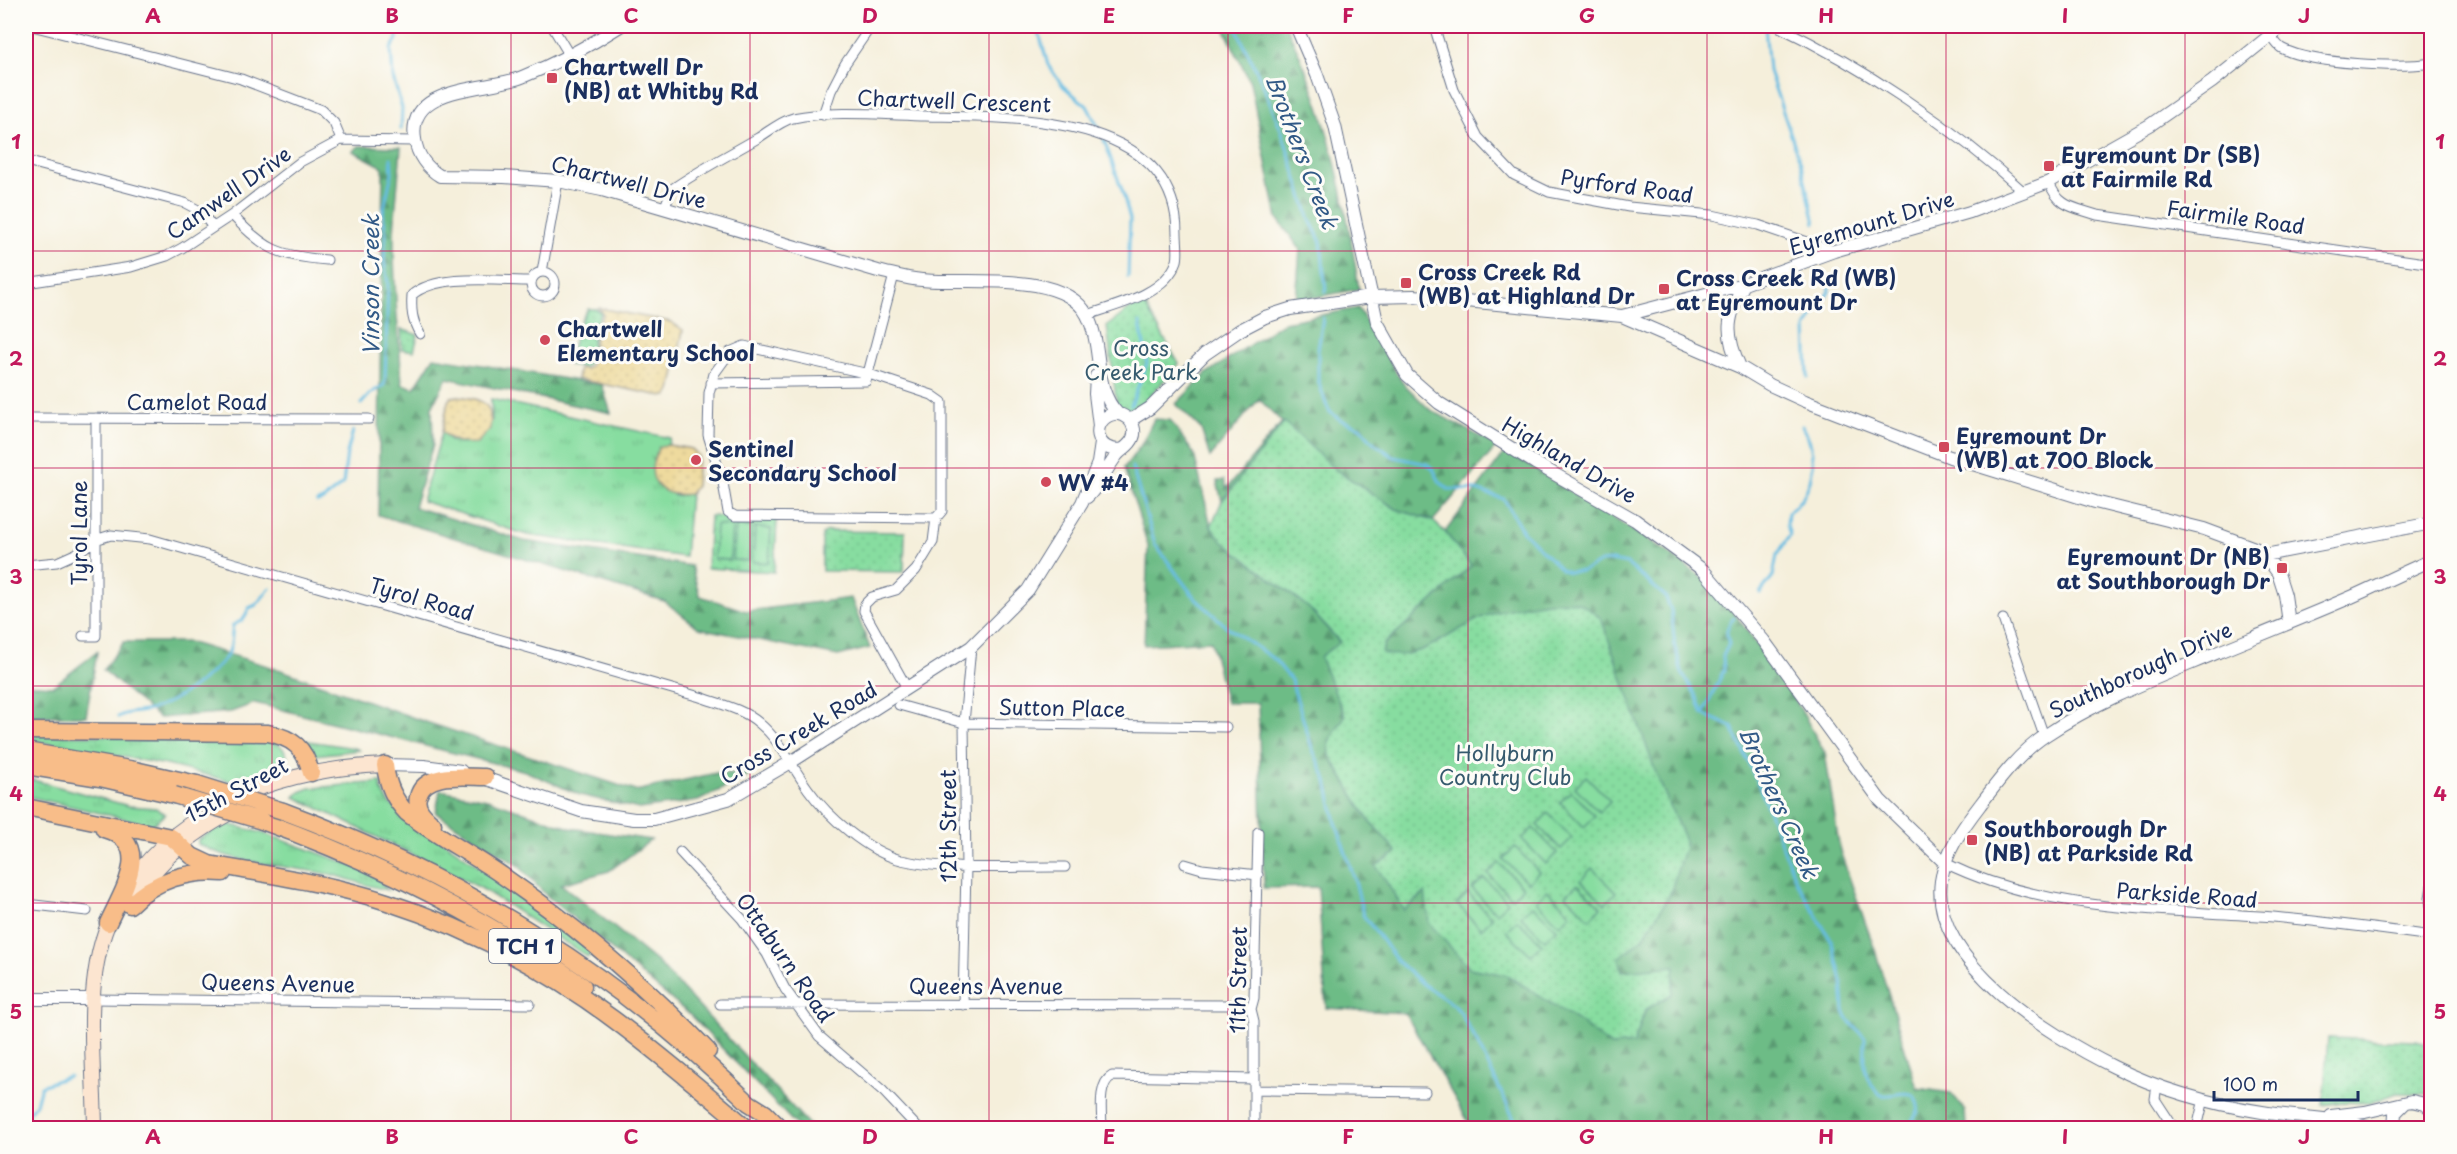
<svg xmlns="http://www.w3.org/2000/svg" width="2457" height="1154" font-family="'Playpen Sans',sans-serif">
	<defs>
		<pattern id="grass-tufts" width="24" height="20" patternUnits="userSpaceOnUse" patternTransform="scale(1.5)"><rect width="24" height="20" fill="#87dda0"/><path d="M3 7l-1-3M5 7V3M7 7l1-3M15 17l-1-3M17 17v-4M19 17l1-3" fill="none" stroke="#74be8c"/></pattern>
		<pattern id="forest-firs" width="22" height="20" patternUnits="userSpaceOnUse" patternTransform="scale(1.5)"><rect width="22" height="20" fill="#6dbc86"/><path d="M5 1l3.5 6h-7zM16 11l3.5 6h-7z" fill="#599971"/></pattern>
		<pattern id="sand-dots" width="8" height="8" patternUnits="userSpaceOnUse" patternTransform="scale(1.5)"><rect width="8" height="8" fill="#eeda9e"/><path d="M2 2h.1M6 6h.1" fill="none" stroke="#ccbb8a" stroke-width="1.8" stroke-linecap="round"/></pattern>
		<pattern id="park-dots" width="8" height="8" patternUnits="userSpaceOnUse" patternTransform="scale(1.5)"><rect width="8" height="8" fill="#87dda0"/><path d="M2 2h.1M6 6h.1" fill="none" stroke="#74be8c" stroke-width="1.8" stroke-linecap="round"/></pattern>
	</defs>
	<rect width="100%" height="100%" fill="#fdfcf7"/>
	<filter id="ink" filterUnits="userSpaceOnUse"><feTurbulence type="fractalNoise" baseFrequency=".0167" numOctaves="2"/><feDisplacementMap in="SourceGraphic" scale="12" xChannelSelector="R" yChannelSelector="G"/><feConvolveMatrix kernelMatrix="1 2 1 2 8 2 1 2 1" color-interpolation-filters="sRGB"/></filter>
	<filter id="wash" filterUnits="userSpaceOnUse"><feTurbulence type="fractalNoise" baseFrequency=".008" numOctaves="4" result="noise"/><feDisplacementMap in="SourceGraphic" scale="24" xChannelSelector="R" yChannelSelector="G"/><feGaussianBlur stdDeviation="1.35" result="paint"/><feColorMatrix in="noise" values="0 0 0 0 0 0 0 0 0 0 0 0 0 0 0 0 0 1.4 0 .05"/><feComposite in="paint" operator="in"/></filter>
	<g filter="url(#wash)">
		<rect width="100%" height="100%" fill="#f5efdb"/>
		<path fill="url(#grass-tufts)" stroke="#51867f" stroke-width="1.5" d="M491 399 670 438 668 445 659 447 674 496 690 494 685 557 527 535 422 501 442 432 450 440 464 444 492 420Z
			M26 735 259 737C275 743 283 742 288 759L281 769 242 784 167 765 26 739Z
			M302 740 355 748 359 750 315 755 313 750Z
			M26 778 129 806 156 808 165 814 152 825 26 796Z
			M382 782 381 789 390 804 507 886 592 950 588 957 481 888 295 797 300 792 310 788Z
			M224 823 266 834 371 872 388 890C369 887 353 880 334 875 288 865 240 866 198 844V840Z"/>
		<path fill="url(#forest-firs)" stroke="#447672" stroke-width="1.5" d="M1223 26H1286C1328 110 1345 196 1359 289L1296 301 1300 249 1277 218 1250 82Z
			M359 146 401 147C399 176 395 206 394 235 393 285 399 334 402 384L414 388 434 357 602 385 611 413 447 378 432 407 433 445 414 507 524 541 691 566 700 596 746 611 851 598 870 648 838 656 699 628 664 601 378 515 383 167 353 151Z
			M1358 308 1402 382 1429 409 1497 446 1433 521 1396 509 1336 470 1284 423 1222 501 1217 481 1224 480 1227 488 1282 422 1259 399 1210 457 1201 429 1176 404 1206 374 1284 322Z
			M1154 419 1170 420 1194 454 1211 526 1223 542 1309 608 1340 643 1321 657 1345 717 1329 741 1330 756 1368 819 1397 852 1404 910 1425 893 1469 968 1507 975 1577 1020 1611 1046 1634 1044 1645 1010 1622 971 1619 958 1644 937 1686 844 1657 776 1484 617 1426 649 1396 657 1382 653 1384 644 1471 566 1445 532 1506 451 1666 551 1717 589 1791 692 1825 753 1840 851 1875 950 1917 1088 1951 1093 1965 1110 1966 1128H1472L1405 1013 1326 1008 1318 887 1264 888 1258 703H1226L1211 641 1144 645 1148 546 1124 468 1141 445Z
			M124 642H188L281 670 420 720 636 791 716 773 752 774 698 801 639 809 580 795 525 771 255 703 231 712 159 718 103 670Z
			M97 652 86 716H26V684L53 686Z
			M440 790 487 799 570 828 651 840 609 871 561 884 658 963 812 1128H799L691 1016 545 894 519 866 436 813Z"/>
		<path fill="url(#sand-dots)" stroke="#84847e" stroke-width="1.5" d="M599 308 671 322 683 330 671 391 667 396 656 395 577 379 579 368 586 369 591 365 596 330 603 314Z
			M459 396C482 400 494 402 490 429L477 443C462 444 453 442 442 432L448 401 451 397Z
			M668 445 692 449 698 455 696 486 690 494C657 498 643 477 659 447Z"/>
		<path fill="url(#park-dots)" stroke="#51867f" stroke-width="1.5" d="M1142 300 1179 364 1134 414H1129L1117 407 1107 326Z
			M588 309H596L601 313 594 327 590 360 584 367 569 365C573 344 576 326 588 309Z
			M401 329 418 335 414 351 402 349Z
			M1284 422 1336 470 1396 509 1433 521 1445 532 1471 566 1384 644 1382 653C1419 663 1451 631 1483 617 1502 609 1558 597 1578 603 1585 605 1594 614 1601 618L1657 776 1686 843 1670 894 1644 937 1619 958 1622 971 1675 966 1672 994 1645 1010 1634 1044 1611 1046 1577 1020 1507 975 1469 968 1429 923 1425 893 1404 910 1376 866 1397 852 1368 819 1330 756 1329 741 1345 716 1320 657 1340 642 1309 608 1223 542 1211 526 1222 501Z
			M710 516 777 520 774 572 707 568Z
			M827 531 905 532 904 572 822 571V535Z
			M2328 1038 2416 1041 2431 1045V1094L2397 1093 2370 1103 2342 1102 2323 1105Z"/>
		<path fill="#87dda0" stroke="#51867f" stroke-width="1.5" d="M716 525 732 526 730 560 714 559Z
			M736 526 751 527 749 561 733 560Z
			M755 527 771 529 769 563 753 562Z
			M1586 776 1610 801 1599 812 1575 787Z
			M1571 791 1595 816 1584 827 1560 802Z
			M1548 813 1572 838 1561 849 1537 825Z
			M1533 828 1557 853 1546 864 1522 839Z
			M1515 847 1539 872 1528 883 1503 859Z
			M1499 863 1523 887 1512 898 1488 874Z
			M1592 868 1616 892 1605 904 1581 880Z
			M1484 878 1508 902 1496 913 1472 889Z
			M1577 884 1601 907 1590 919 1566 895Z
			M1547 890 1571 914 1560 925 1536 901Z
			M1468 893 1492 918 1481 929 1457 904Z
			M1532 905 1557 929 1545 940 1521 916Z
			M1517 920 1542 944 1531 955 1506 931Z"/>
		<g fill="none" stroke-linecap="round" stroke-linejoin="round">
			<path stroke="#65bce2" stroke-width="3" d="M397 26V39L391 49 393 78 402 108 401 129
				M1037 26 1048 65 1063 86 1087 106 1099 129
				M1235 26 1259 76 1282 132 1310 220 1321 242 1326 292
				M1765 26 1769 71 1801 164 1815 223
				M1104 140 1122 190 1130 219 1128 277
				M1323 318 1318 350V380L1326 404 1330 412 1341 420 1360 427 1374 443 1394 457 1427 464 1433 469 1440 482 1448 489 1476 490 1504 499 1523 532 1561 569 1568 572 1583 571 1601 562 1612 561 1627 564 1665 596 1671 610 1675 646 1682 673 1696 695 1703 714 1732 727 1757 781 1796 881 1832 942 1842 981 1844 1011 1847 1018 1865 1038C1865 1062 1861 1079 1881 1095 1893 1097 1903 1090 1914 1095 1923 1114 1917 1113 1906 1128
				M1808 378 1806 328 1819 304 1829 292 1831 281
				M361 404 371 393 384 385 385 381 388 283 384 260 386 234 383 212 392 173 391 158
				M1131 405 1147 363 1140 323
				M1132 467 1155 544 1182 581 1195 598 1226 626 1275 660 1291 680 1312 748 1327 781 1336 823 1356 884 1363 915 1398 962 1424 985 1454 1005 1460 1012 1476 1040 1514 1119 1523 1128
				M317 502 323 500 343 484 347 453 353 431
				M1760 593 1773 576 1777 555 1790 535 1787 525 1788 512C1811 497 1816 468 1810 443 1809 436 1804 433 1802 426
				M1703 714 1724 670 1723 656 1729 644C1726 633 1725 628 1734 618
				M118 717C126 711 140 713 150 710 176 702 209 678 226 657 233 648 231 635 233 625L243 620 249 608 256 605 270 588
				M26 1127 30 1123 28 1113 36 1104 41 1086 69 1076"/>
		</g>
	</g>
	<g filter="url(#ink)">
		<g fill="none" stroke-linecap="round" stroke-linejoin="round">
			<g stroke="#67728a" stroke-width="11">
				<path id="minor" d="M32 26 241 79 321 110 334 123 341 140
					M552 26 570 56
					M1434 26 1454 90 1478 137 1514 175 1549 192 1629 207 1712 215 1758 225 1834 251
					M1777 26C1862 66 1954 128 2024 192
					M2271 35C2274 40 2277 46 2283 49 2312 64 2399 68 2432 63
					M823 115 831 91 845 64 871 26
					M341 140 415 141
					M26 161 185 203 200 211 212 226
					M2049 182C2058 207 2073 207 2097 215L2432 264
					M664 209 672 189C699 170 729 155 758 138 768 132 781 121 793 118 831 110 885 115 925 116 1010 118 1177 112 1177 234 1177 241 1179 254 1177 261 1165 295 1116 305 1087 315
					M232 215C265 250 279 256 327 260
					M542 272 558 181
					M531 284a12 12 0 1 1 24 0a12 12 0 1 1-24 0Z
					M26 283 131 267 167 256 182 248 232 215 300 162 341 140
					M420 334C412 321 411 310 412 295 437 273 499 281 531 281
					M744 346 869 374 932 395 942 402V511L936 518 735 516 728 512 723 483 708 435 709 393 714 374 730 352Z
					M711 383 866 381 894 275
					M26 418 369 419
					M26 565 57 562 77 553 95 540 111 535 150 539 700 697C720 704 743 709 759 723 780 740 792 767 808 789 828 817 867 851 901 860 952 872 1013 866 1065 867
					M2003 619 2044 736
					M83 636H96V418
					M907 688 864 611 865 604 872 597 896 590 916 570 933 542 936 518
					M899 705 964 723 1226 727
					M680 852 742 919 767 954 785 989 819 1036 883 1091 918 1128
					M1945 863C2043 911 2152 909 2259 916 2316 920 2374 928 2432 936
					M1185 864 1202 869 1258 875
					M2432 886 2430 898 2432 917
					M26 904 87 911
					M93 999 530 1004
					M720 1004 1241 1005 1251 1009
					M963 1005 966 867 964 723 971 647
					M2157 1085 2155 1099 2174 1128
					M1254 1090 1425 1092
					M1102 1128C1102 1114 1097 1084 1112 1076L1254 1079
					M1254 1128V1021L1251 1009 1254 998 1258 832
					M2197 1128 2204 1099"/>
			</g>
			<g stroke="#67728a" stroke-width="14">
				<path id="tertiary" d="M620 26C589 46 557 63 522 77 489 91 406 84 415 139 417 155 427 168 440 176L504 177 558 181 602 190 878 271C892 274 907 279 922 280 965 285 1063 269 1087 315 1104 348 1092 387 1118 414
					M1296 26 1317 75 1335 126 1377 322 1407 375 1439 403 1535 463 1635 520 1703 570 1764 641 1880 800 1945 863
					M1622 316 1744 284 1834 251 1970 212 2049 182 2150 125 2212 82 2282 26
					M1740 367C1724 333 1727 317 1744 284
					M1096 376 1095 394 1099 426
					M1129 419 1134 418 1150 408 1205 354 1240 330 1265 317 1290 309 1371 297 1414 296 1622 316 1740 367 1770 385 1805 401 1950 457 2095 502 2204 529 2255 548 2265 555 2278 573 2285 595 2289 623
					M1087 497C1100 485 1106 469 1117 455 1122 449 1130 446 1133 438 1136 431 1133 422 1127 418 1123 415 1119 413 1114 414 1089 419 1095 455 1123 449
					M2265 555 2432 523
					M385 765 424 766 461 771
					M478 776 581 811 634 819H654L728 799 791 762 971 647 1028 590 1082 503 1098 463 1101 443
					M26 999H93
					M2331 1116 2365 1112 2412 1101 2425 1104 2432 1110
					M2369 1128C2334 1117 2298 1118 2262 1112 2212 1104 2160 1090 2114 1067 2052 1037 1930 962 1941 881 1945 852 1963 827 1980 805 1999 780 2020 752 2046 735 2098 700 2159 677 2216 653 2260 635 2305 617 2349 598 2376 586 2404 572 2432 560
					M2394 1128 2395 1113 2405 1103"/>
			</g>
			<g stroke="#67728a" stroke-width="16">
				<path id="secondary" d="M129 885C185 802 289 768 385 765
					M135 897C166 853 191 834 237 809
					M95 1128C94 1060 82 977 112 915"/>
			</g>
			<g stroke="#67728a" stroke-width="19">
				<path id="motorway" d="M26 731 268 733C293 738 305 748 311 773
					M26 751 135 770 197 784
					M385 765C387 784 393 799 407 813 437 837 472 854 503 876 577 927 646 986 708 1051
					M26 766 100 778 174 795
					M26 807 171 837 192 856 209 864C269 875 329 883 387 902 468 928 544 968 613 1019 659 1053 703 1091 747 1128
					M283 811C457 875 616 973 749 1103L765 1113 780 1128
					M262 821C376 862 483 916 583 986
					M433 824C425 817 415 809 418 797 424 771 466 777 485 777
					M104 829C155 843 122 892 108 923
					M130 905C154 880 189 870 223 873"/>
			</g>
			<use href="#minor" stroke="#fff" stroke-width="9"/>
			<use href="#tertiary" stroke="#fff" stroke-width="12"/>
			<use href="#secondary" stroke="#fce5d0" stroke-width="14"/>
			<use href="#motorway" stroke="#f8bd89" stroke-width="16"/>
			<g stroke="#67728a" stroke-width="19" stroke-linecap="butt">
				<path id="motorway-bridge" d="M197 784 283 811
					M174 795 262 821"/>
			</g>
			<use href="#motorway-bridge" stroke="#f8bd89" stroke-width="16"/>
		</g>
	</g>
	<path fill="none" stroke="#c2185b" stroke-width="1.5" stroke-opacity="0.55" d="M272 26V1128M511 26V1128M750 26V1128M989 26V1128M1228 26V1128M1468 26V1128M1707 26V1128M1946 26V1128M2185 26V1128M26 251H2432M26 468H2432M26 686H2432M26 903H2432"/>
	<g fill="#d1495b" stroke="#fdfcf7" stroke-width="2">
		<rect x="546" y="72" width="12" height="12" rx="3"/>
		<rect x="2043" y="160" width="12" height="12" rx="3"/>
		<rect x="1400" y="277" width="12" height="12" rx="3"/>
		<rect x="1658" y="283" width="12" height="12" rx="3"/>
		<circle cx="545" cy="340" r="6"/>
		<rect x="1938" y="441" width="12" height="12" rx="3"/>
		<circle cx="696" cy="460" r="6"/>
		<circle cx="1046" cy="482" r="6"/>
		<rect x="2276" y="562" width="12" height="12" rx="3"/>
		<rect x="1966" y="834" width="12" height="12" rx="3"/>
	</g>
	<g text-anchor="middle" dominant-baseline="central" stroke-width="6" stroke-linejoin="round" paint-order="stroke">
		<rect fill="#fdfcf7" stroke="#5f6c8c" stroke-width="1.5" x="489" y="929" width="72" height="34" rx="4.5"/>
		<g font-size="20" font-weight="bold" fill="#1b2f5e">
			<text x="525" y="946">TCH 1</text>
		</g>
		<g font-size="21" font-weight="bold" fill="#1b2f5e" stroke="#fdfcf7" text-anchor="start">
			<text x="564" y="66">Chartwell Dr<tspan x="564" dy="24">(NB) at Whitby Rd</tspan></text>
			<text x="2061" y="154">Eyremount Dr (SB)<tspan x="2061" dy="24">at Fairmile Rd</tspan></text>
			<text x="1418" y="271">Cross Creek Rd<tspan x="1418" dy="24">(WB) at Highland Dr</tspan></text>
			<text x="1676" y="277">Cross Creek Rd (WB)<tspan x="1676" dy="24">at Eyremount Dr</tspan></text>
			<text x="557" y="328">Chartwell<tspan x="557" dy="24">Elementary School</tspan></text>
			<text x="1956" y="435">Eyremount Dr<tspan x="1956" dy="24">(WB) at 700 Block</tspan></text>
			<text x="708" y="448">Sentinel<tspan x="708" dy="24">Secondary School</tspan></text>
			<text x="1058" y="482">WV #4</text>
			<text x="2270" y="556" text-anchor="end">Eyremount Dr (NB)<tspan x="2270" dy="24">at Southborough Dr</tspan></text>
			<text x="1984" y="828">Southborough Dr<tspan x="1984" dy="24">(NB) at Parkside Rd</tspan></text>
		</g>
		<g font-size="21" fill="#1b2f5e" stroke="#fdfcf7">
			<text transform="translate(954 100) rotate(2)">Chartwell Crescent</text>
			<text transform="translate(629 181) rotate(14)">Chartwell Drive</text>
			<text transform="translate(1627 185) rotate(8)">Pyrford Road</text>
			<text transform="translate(228 192) rotate(-35)">Camwell Drive</text>
			<text transform="translate(2236 216) rotate(8)">Fairmile Road</text>
			<text transform="translate(1871 222) rotate(-17)">Eyremount Drive</text>
			<text x="197" y="401">Camelot Road</text>
			<text transform="translate(1570 459) rotate(30)">Highland Drive</text>
			<text transform="translate(78 533) rotate(-90)">Tyrol Lane</text>
			<text transform="translate(422 598) rotate(16)">Tyrol Road</text>
			<text transform="translate(2140 669) rotate(-25)">Southborough Drive</text>
			<text transform="translate(1062 707) rotate(1)">Sutton Place</text>
			<text transform="translate(798 732) rotate(-31)">Cross Creek Road</text>
			<text transform="translate(236 789) rotate(-28)">15th Street</text>
			<text transform="translate(947 826) rotate(-90)">12th Street</text>
			<text transform="translate(2187 894) rotate(4)">Parkside Road</text>
			<text transform="translate(786 957) rotate(55)">Ottaburn Road</text>
			<text transform="translate(1237 980) rotate(-89)">11th Street</text>
			<text transform="translate(278 982) rotate(1)">Queens Avenue</text>
			<text x="986" y="985">Queens Avenue</text>
		</g>
		<g font-size="21" fill="#365a6e" stroke="#fdfcf7">
			<text x="1141" y="347">Cross<tspan x="1141" dy="24">Creek Park</tspan></text>
			<text x="1505" y="752">Hollyburn<tspan x="1505" dy="24">Country Club</tspan></text>
		</g>
		<g font-size="22" font-style="italic" fill="#315986" stroke="#fdfcf7">
			<text transform="translate(1303 151) rotate(69)">Brothers Creek</text>
			<text transform="translate(369 285) rotate(-90)">Vinson Creek</text>
			<text transform="translate(1780 802) rotate(66)">Brothers Creek</text>
		</g>
	</g>
	<rect width="2457" height="1154" fill="none" stroke="#fdfcf7" stroke-width="66"/>
	<path d="M2214 1091v9h144v-9" fill="none" stroke="#1b2f5e" stroke-width="3"/>
	<text x="2223" y="1091" font-size="18" fill="#1b2f5e" stroke="#fdfcf7" stroke-width="4.5" paint-order="stroke">100 m</text>
	<rect x="33" y="33" width="2391" height="1088" fill="none" stroke="#c2185b" stroke-width="2"/>
	<g font-size="20" text-anchor="middle" font-weight="bold" fill="#c2185b">
		<text x="153" y="23">A</text>
		<text x="392" y="23">B</text>
		<text x="631" y="23">C</text>
		<text x="870" y="23">D</text>
		<text x="1109" y="23">E</text>
		<text x="1348" y="23">F</text>
		<text x="1587" y="23">G</text>
		<text x="1826" y="23">H</text>
		<text x="2065" y="23">I</text>
		<text x="2304" y="23">J</text>
		<text x="16" y="149">1</text>
		<text x="2440" y="149">1</text>
		<text x="16" y="366">2</text>
		<text x="2440" y="366">2</text>
		<text x="16" y="584">3</text>
		<text x="2440" y="584">3</text>
		<text x="16" y="801">4</text>
		<text x="2440" y="801">4</text>
		<text x="16" y="1019">5</text>
		<text x="2440" y="1019">5</text>
		<text x="153" y="1144">A</text>
		<text x="392" y="1144">B</text>
		<text x="631" y="1144">C</text>
		<text x="870" y="1144">D</text>
		<text x="1109" y="1144">E</text>
		<text x="1348" y="1144">F</text>
		<text x="1587" y="1144">G</text>
		<text x="1826" y="1144">H</text>
		<text x="2065" y="1144">I</text>
		<text x="2304" y="1144">J</text>
	</g>
</svg>
